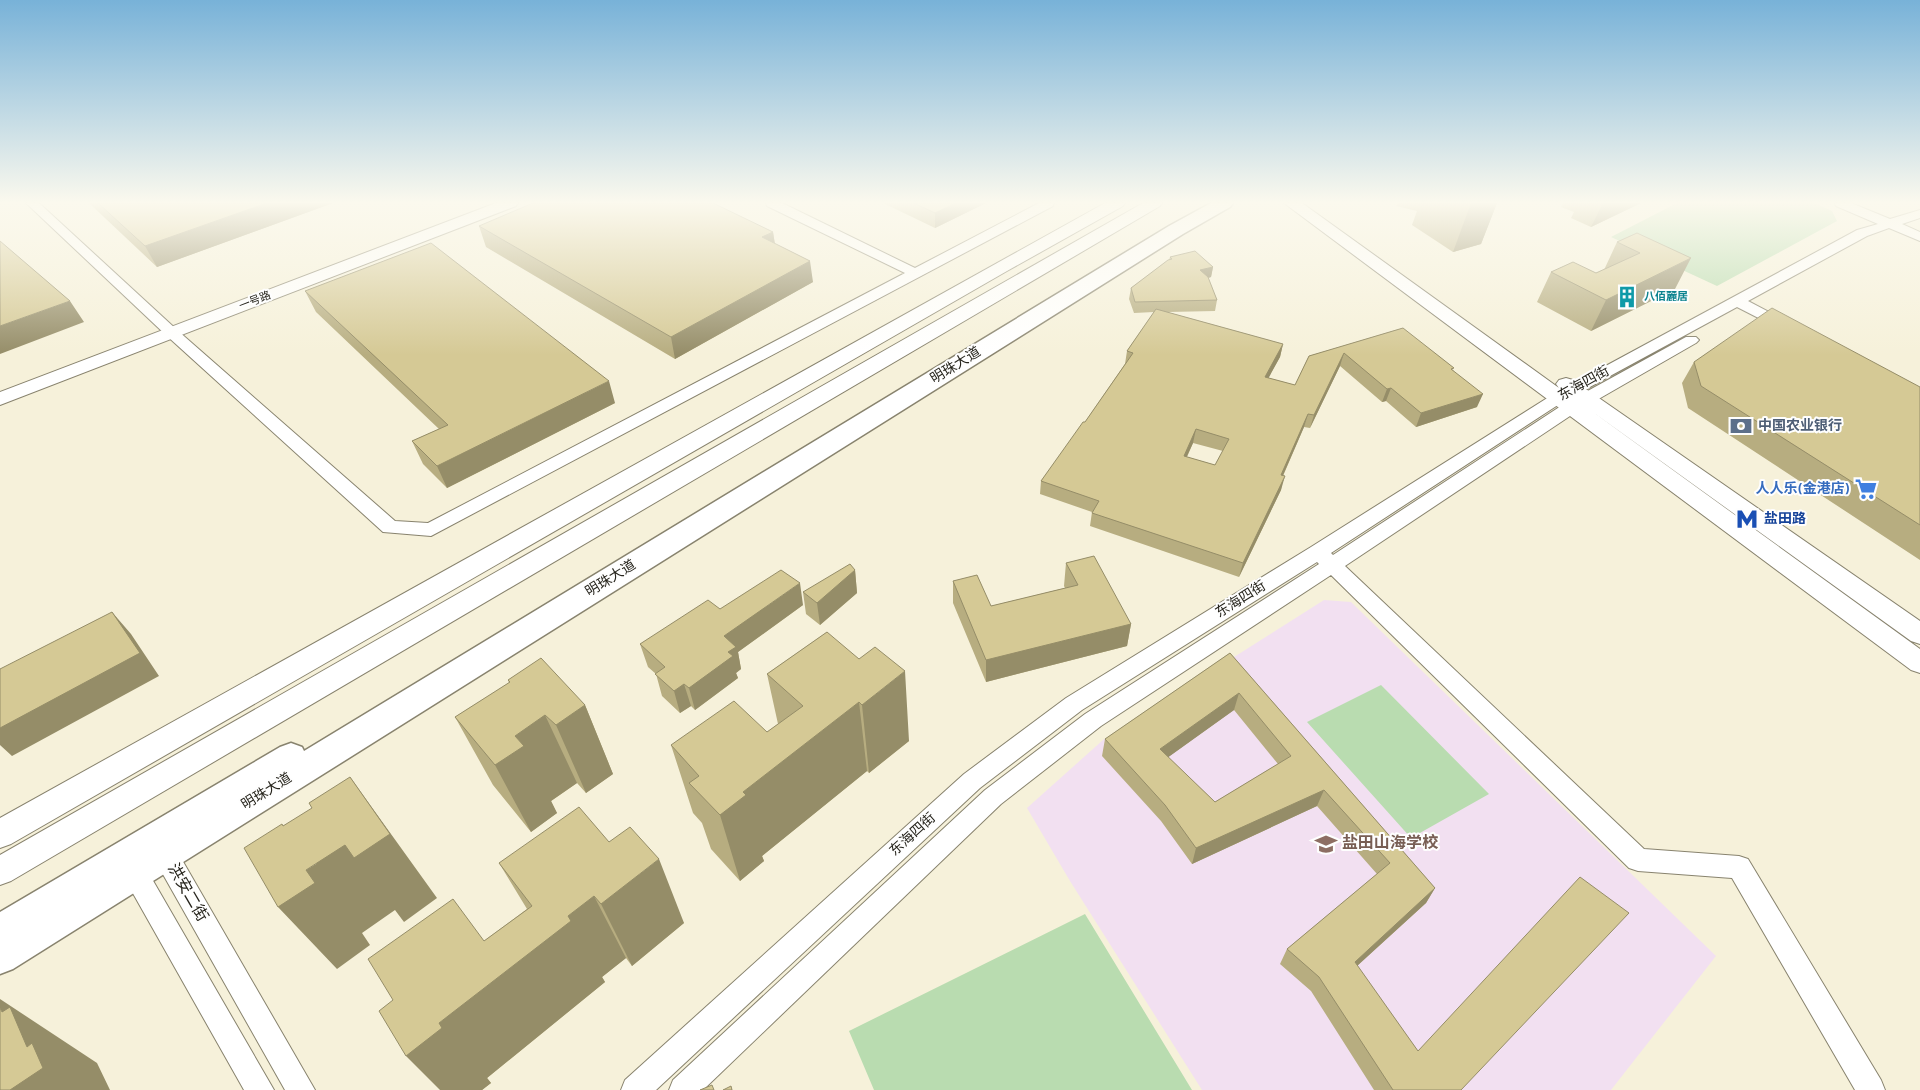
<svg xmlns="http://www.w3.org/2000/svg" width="1920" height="1090" font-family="Overpass,'Noto Sans SC',sans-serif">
	<rect width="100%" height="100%" fill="#f6f1da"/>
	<path fill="#f2e0f1" d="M1324 600 1351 602 1716 956 1611 1090H1202L1070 881 1027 808 1103 740Z"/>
	<path fill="#b9dcb0" d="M1677 203H1814L1832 211 1837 221 1717 286 1611 237Z
		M1381 685 1489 794 1411 838 1307 722Z
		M1085 914 1192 1090H874L849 1031Z"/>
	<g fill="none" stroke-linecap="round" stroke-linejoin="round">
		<g stroke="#88836e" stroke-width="2">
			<path id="minor" d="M26 203H39L177 330 395 521 428 523 905 273 767 206 766 203H782L915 268 1039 203H1054L1053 206 431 536 383 532 167 336Z
				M1835 203H1851L1890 219 1920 210V218L1902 224 1920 232V241L1889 228 1867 236 1748 301 1790 323 1792 326 1790 329H1780L1737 307 1564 401 1331 553 1333 555 1564 404 1686 337H1696L1699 340 1696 343 1576 412 1345 566 1644 849 1739 856 1748 859 1881 1080 1885 1090H1855L1732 878 1638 871 1629 868 1331 575 1101 726 1001 804 703 1090H669L673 1080 985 790 1085 714 1319 564 1317 562 1082 710 980 788 656 1090H621L625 1080 964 774 1066 698 1311 547 1552 395 1857 230 1878 224 1836 206Z
				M157 840 174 846 315 1090H285L156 862 148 859 145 851 148 843Z
				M137 854 146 857 149 865 148 872 274 1090H244L126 881C122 872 124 866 128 857Z"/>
		</g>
		<g stroke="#88836e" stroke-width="2">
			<path id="tertiary" d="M496 203H518L516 206 0 405V392Z
				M1105 203H1125L1123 206 1007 271 11 844 0 848V818Z
				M1143 203H1162L1160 206 11 881 0 885V855Z
				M1284 203H1302L1559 388 1556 384 1559 380 1566 378 1573 380 1920 621V644L1911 641 1590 410 1920 649V673L1911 670Z"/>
		</g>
		<g stroke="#88836e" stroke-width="3">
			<path id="secondary" d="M1211 203H1233L1230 207 1183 234 13 969 0 974V912L280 747 291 743 302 747 304 751 1169 226Z"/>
		</g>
		<use href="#minor" fill="#fff" fill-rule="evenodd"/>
		<use href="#tertiary" fill="#fff" fill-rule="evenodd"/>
		<use href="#secondary" fill="#fff" fill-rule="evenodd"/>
	</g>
	<path fill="#b7ad80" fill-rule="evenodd" d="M89 203H333L157 267Z
		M883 203H986L935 228Z
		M1398 203H1497L1481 244 1453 252 1412 225 1417 211 1396 206Z
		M1563 203H1641L1591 227 1571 218 1574 212 1561 207Z
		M479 226 773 232 775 244 813 282 675 359 486 247Z
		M1637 233 1675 289 1591 331 1537 302 1551 272 1596 273 1604 270 1617 242Z
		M1170 257 1213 267 1211 277 1208 278 1217 300 1215 311 1167 312 1283 344 1280 357 1268 378 1295 385 1309 356 1403 328 1453 370 1477 407 1416 427 1386 401 1382 402 1340 366 1310 428 1304 427 1283 476 1281 490 1239 577 1090 526 1092 512 1040 494 1041 481 1085 422 1125 364 1127 351 1154 312 1134 313 1129 299 1131 288 1169 260ZM1193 443 1223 451 1215 465 1187 457Z
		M305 291 615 403 447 488 423 464 412 441 439 429 316 312Z
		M1694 362 1920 387V560L1688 408 1682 383Z
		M1066 563 1131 624 1127 646 986 682 953 603V581L991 606 1065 588 1064 586Z
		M855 570 857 593 820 625 806 614 803 592Z
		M803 605 738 652 741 669 736 673 738 678 695 710 691 706 680 713 662 696 656 674 648 667 640 644 720 609Z
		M827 632 909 741 869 773 867 771 762 856 764 861 740 881 711 849 702 823 693 813 671 745 767 732 778 724 767 674Z
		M1230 653 1435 888 1426 903 1357 966 1418 1051 1461 1090H1374L1311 991 1280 964 1287 949 1377 874 1317 806 1192 864 1161 821 1102 756 1105 739ZM1234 710 1278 764 1215 802 1168 757Z
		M508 680 585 705 613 774 586 793 577 783 551 801 557 813 531 832 493 785 455 717 509 683Z
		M609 842 684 923 632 966 626 958 602 977 605 982 487 1078 491 1083 482 1090H440L484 941 527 909 499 863Z"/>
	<path fill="#958d68" d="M267 203H333L157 267 145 246Z
		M956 203H986L935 228V213Z
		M1471 203H1497L1481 244 1453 252Z
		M1603 203H1641L1591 227Z
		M773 232 776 252 762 237Z
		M1691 258 1675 289 1591 331 1606 300Z
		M810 261 813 282 675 359 671 337Z
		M1213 267 1211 277 1198 281 1200 270Z
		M70 301 84 322 0 354V326Z
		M1283 344 1280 357 1262 390 1265 377Z
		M1344 353 1340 366 1310 428 1314 415Z
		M609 381 615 403 447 488 437 466Z
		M1391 388 1386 401 1382 402 1387 389Z
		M1483 394 1477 407 1416 427 1421 413Z
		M1308 414 1304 427 1277 489 1281 475Z
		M1196 429 1193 443 1181 469 1184 456Z
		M1285 476 1281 490 1239 577 1243 563Z
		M855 570 857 593 820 625 817 603Z
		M800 583 803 605 738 652 741 669 736 673 738 678 695 710 689 688 724 636Z
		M112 612 131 634 159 676 12 756 0 745V728Z
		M1131 624 1127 646 986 682V660Z
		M905 671 909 741 869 773 862 705Z
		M684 684 691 706 680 713 674 691Z
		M1239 693 1234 710 1156 766 1160 749Z
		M859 702 867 771 762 856 764 861 740 881 720 815 743 792Z
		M585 705 613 774 586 793 556 725Z
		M545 715 577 783 551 801 557 813 531 832 495 765 515 736Z
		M350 777 437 898 404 922 395 910 362 933 370 945 337 969 278 907 306 870 316 864Z
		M1324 790 1317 806 1192 864 1196 848Z
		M659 859 684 923 632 966 601 904Z
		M1435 888 1426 903 1346 976 1355 962Z
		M594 896 626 958 602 977 605 982 487 1078 491 1083 482 1090H440L406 1056 439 1023 568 916Z
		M0 999 97 1063 110 1090H10L27 1047 2 1012 0 1008Z"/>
	<path fill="#d5c995" stroke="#958d68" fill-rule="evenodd" d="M98 203H267L145 246Z
		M533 203H713L773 232 762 237 810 261 671 337 479 226Z
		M914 203H956L935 213Z
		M1637 233 1691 258 1606 300 1551 272 1573 262 1596 273 1640 253 1617 242Z
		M0 241 70 301 0 326Z
		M431 243 609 381 437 466 412 441 448 425 305 291Z
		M1195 251 1213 267 1200 270 1208 277 1217 300 1135 302 1131 288 1168 260 1172 259 1170 257Z
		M1772 308 1920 387V525L1701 386 1694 362Z
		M1156 309 1283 344 1265 377 1295 385 1309 356 1403 328 1454 368 1451 369 1483 394 1421 413 1391 388 1387 389 1344 353 1314 415 1308 414 1281 475 1285 476 1243 563 1092 513 1099 501 1041 481 1083 422H1085L1133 353 1127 351ZM1196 429 1229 439 1215 465 1184 456Z
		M1094 556 1131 624 986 660 953 581 977 575 991 606 1078 585 1066 563Z
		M850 564 855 570 817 603 803 592Z
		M781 570 800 583 724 636 736 647 728 652 733 656 689 688 684 684 674 691 655 674 665 667 640 644 708 600 720 609Z
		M112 612 140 653 0 728V669Z
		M827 632 859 659 875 647 905 671 862 705 859 702 743 792 746 795 720 815 689 783 699 776 671 745 734 701 767 732 803 706 767 674Z
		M1230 653 1435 888 1355 962 1418 1051 1580 877 1629 913 1461 1090H1393L1319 977 1287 949 1390 863 1324 790 1196 848 1165 805 1105 739ZM1239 693 1291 756 1215 802 1160 749Z
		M541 658 585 705 556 725 545 715 515 736 524 746 495 765 455 717 510 682 508 680Z
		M350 777 390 834 354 858 345 845 306 870 315 883 278 907 244 848 282 824 283 826 312 808 309 803Z
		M579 807 609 842 630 827 659 859 601 904 594 896 568 916 571 921 439 1023 442 1028 406 1056 379 1011 393 1000 368 959 453 899 484 941 532 906 499 863Z
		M10 1007 27 1047 32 1043 43 1068 10 1090H0V1008L2 1012Z
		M712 1085 714 1090H700Z
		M731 1086 732 1090H723Z"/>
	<linearGradient id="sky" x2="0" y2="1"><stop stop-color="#78b2d8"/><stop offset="0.57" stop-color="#fbf9ee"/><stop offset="1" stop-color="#fbf9ee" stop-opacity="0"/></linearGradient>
	<rect width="1920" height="355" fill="url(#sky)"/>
	<defs>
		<g id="building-bare" transform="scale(1.725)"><path d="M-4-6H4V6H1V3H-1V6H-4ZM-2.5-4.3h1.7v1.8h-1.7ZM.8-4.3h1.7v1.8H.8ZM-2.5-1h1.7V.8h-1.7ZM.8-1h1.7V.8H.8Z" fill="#0f9aa8" stroke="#fefefe" stroke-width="2.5" paint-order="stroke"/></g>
		<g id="bank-bare" transform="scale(1.725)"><path d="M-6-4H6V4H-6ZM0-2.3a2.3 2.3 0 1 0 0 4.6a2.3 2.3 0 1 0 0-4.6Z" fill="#5c6f8a" stroke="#fefefe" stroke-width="2.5" paint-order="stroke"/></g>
		<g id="supermarket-bare" transform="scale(1.725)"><path d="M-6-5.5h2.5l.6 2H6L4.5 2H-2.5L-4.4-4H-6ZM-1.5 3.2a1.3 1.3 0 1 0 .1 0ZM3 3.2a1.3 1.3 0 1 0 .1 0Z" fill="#3f7fe0" stroke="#fefefe" stroke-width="2.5" paint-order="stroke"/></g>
		<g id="metro-bare" transform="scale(1.725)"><path d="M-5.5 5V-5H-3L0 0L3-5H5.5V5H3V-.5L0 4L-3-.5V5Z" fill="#1a4fb4" stroke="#fefefe" stroke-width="2.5" paint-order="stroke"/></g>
		<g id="school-bare" transform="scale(1.725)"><path d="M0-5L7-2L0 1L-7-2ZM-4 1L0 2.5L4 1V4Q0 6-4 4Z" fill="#8d6e63" stroke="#fefefe" stroke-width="2.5" paint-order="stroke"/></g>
	</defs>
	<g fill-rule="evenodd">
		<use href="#building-bare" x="1627" y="297"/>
		<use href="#bank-bare" x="1741" y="426"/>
		<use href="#supermarket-bare" x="1866" y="489"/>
		<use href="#metro-bare" x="1747" y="519"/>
		<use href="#school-bare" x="1326" y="844"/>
	</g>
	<g text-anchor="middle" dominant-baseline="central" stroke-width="4" stroke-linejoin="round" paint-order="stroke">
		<g font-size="11" font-weight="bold" fill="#0d838f" stroke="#fefefe" text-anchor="start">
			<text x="1644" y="297">八佰麓居</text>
		</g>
		<g font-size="11" fill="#27251d" stroke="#fefefe">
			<text transform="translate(255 301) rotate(-21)">一号路</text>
		</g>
		<g font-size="14" fill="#27251d" stroke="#fefefe">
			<text transform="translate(956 366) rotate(-32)">明珠大道</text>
			<text transform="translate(1584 384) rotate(-29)">东海四街</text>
			<text transform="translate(611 579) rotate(-32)">明珠大道</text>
			<text transform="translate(1241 600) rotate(-32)">东海四街</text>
			<text transform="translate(267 792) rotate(-32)">明珠大道</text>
			<text transform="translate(913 835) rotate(-42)">东海四街</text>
		</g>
		<g font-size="14" font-weight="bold" fill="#4e5e75" stroke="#fefefe" text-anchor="start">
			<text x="1758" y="426">中国农业银行</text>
		</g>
		<g font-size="14" font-weight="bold" fill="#366cbe" stroke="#fefefe" text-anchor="end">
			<text x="1850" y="489">人人乐(金港店)</text>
		</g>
		<g font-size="14" font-weight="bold" fill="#164399" stroke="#fefefe" text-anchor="start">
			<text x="1764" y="519">盐田路</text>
		</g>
		<g font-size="16" font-weight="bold" fill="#785e54" stroke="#fefefe" text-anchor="start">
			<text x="1342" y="844">盐田山海学校</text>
		</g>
		<g font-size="16" fill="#27251d" stroke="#fefefe">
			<text transform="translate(187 893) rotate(60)">洪安二街</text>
		</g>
	</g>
</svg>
